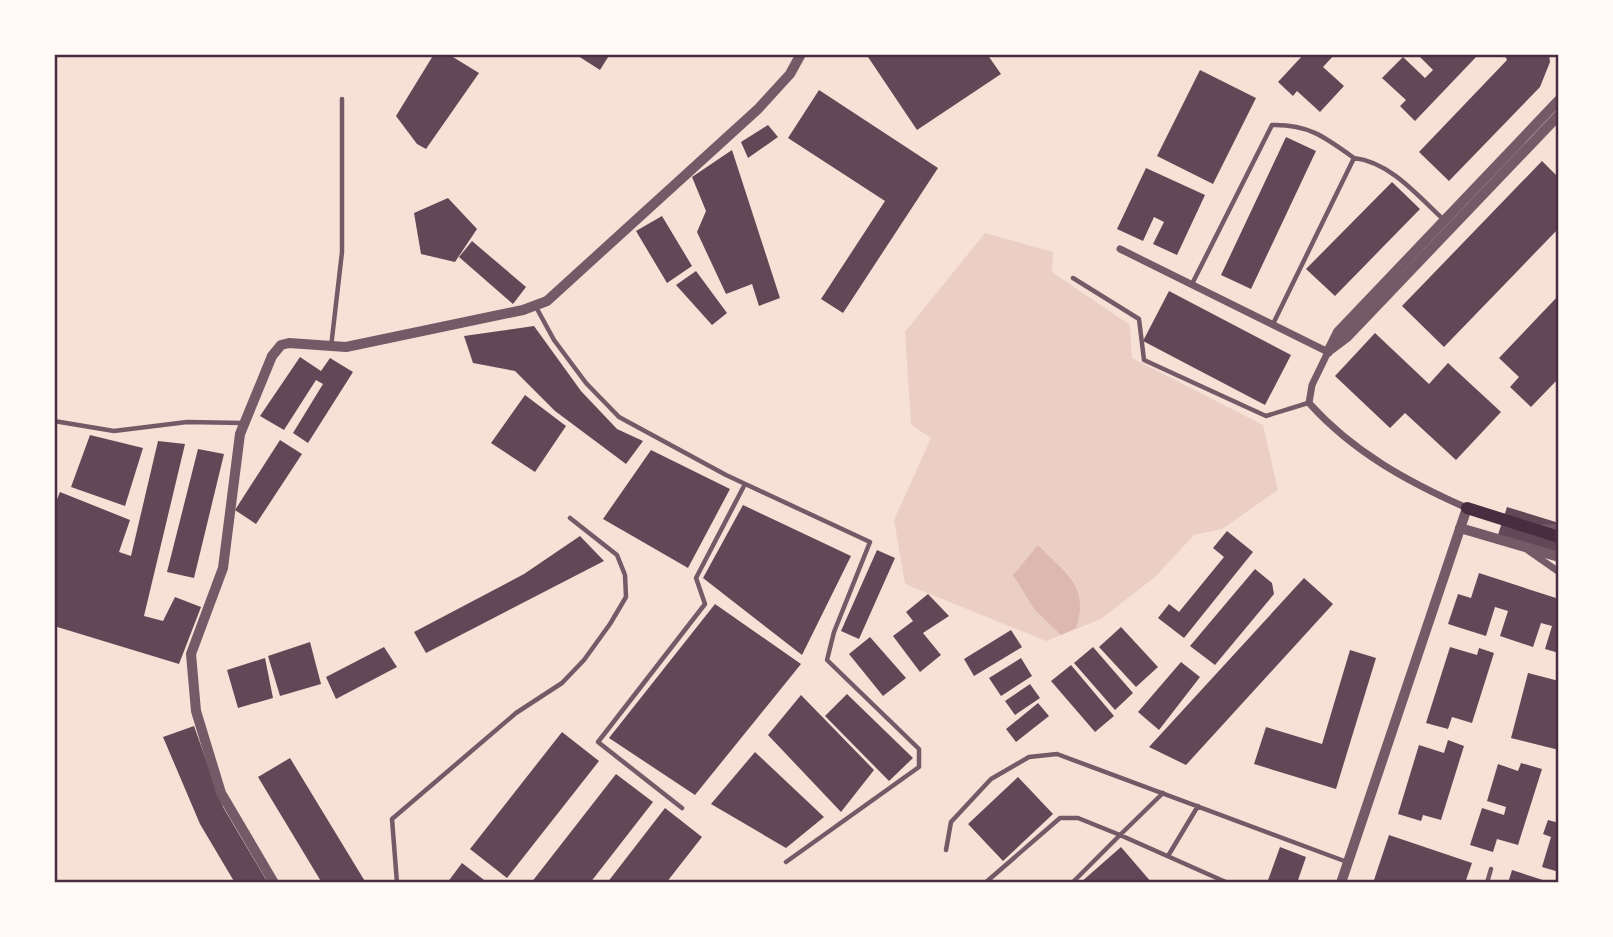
<svg xmlns="http://www.w3.org/2000/svg" width="1613" height="937" font-family="'Asap Condensed',sans-serif">
	<rect width="100%" height="100%" fill="#f7e1d7"/>
	<path fill="#ebcfc5" d="M985 233 1053 252 1052 272 1130 325 1132 358 1263 425 1278 490 1222 529 1194 535 1155 577 1101 619 1046 641 905 584 894 520 931 438 911 425 905 332Z"/>
	<path fill="#dcb8b0" d="M1038 545C1065 574 1090 585 1076 628L1061 635 1034 609 1013 575Z"/>
	<path fill="#644757" d="M434 54H448L479 73 426 149 417 144 396 116Z
		M575 54H610L600 70Z
		M866 54H987L1001 74 917 130Z
		M1304 54H1335L1323 67 1344 86 1320 112 1297 91 1293 96 1278 82Z
		M1417 54 1477 56 1415 121 1400 106 1406 100 1382 78 1403 57 1425 78 1433 70Z
		M1504 54H1549L1550 62 1540 87 1449 181 1419 152 1507 60Z
		M1200 70 1256 98 1213 184 1157 156Z
		M819 90 938 168 843 313 821 299 885 201 788 138Z
		M768 125 778 137 748 158 741 142Z
		M1286 137 1316 151 1251 289 1221 275Z
		M732 150 780 298 759 306 752 284 726 294 697 232 706 211 692 177Z
		M1542 161 1559 178V228L1444 347 1402 306Z
		M1146 168 1205 195 1177 255 1153 244 1164 222 1154 217 1143 241 1117 229Z
		M1392 182 1420 209 1335 296 1306 269Z
		M448 198 477 229 455 262 421 254 414 213Z
		M662 216 692 266 667 283 636 231Z
		M472 241 526 287 513 304 459 257Z
		M696 271 727 313 712 325 676 285Z
		M1169 291 1291 355 1265 405 1143 341Z
		M1559 295V378L1531 407 1510 387 1519 377 1499 358Z
		M534 326 581 391 617 429 643 441 626 464 555 411 515 371 473 363 464 336Z
		M1375 333 1429 384 1448 363 1501 412 1456 460 1405 413 1390 428 1335 376Z
		M300 357 321 371 330 358 353 372 308 443 293 433 323 384 316 380 284 430 260 416Z
		M525 395 566 426 535 472 491 443Z
		M90 435 143 448 125 506 71 487Z
		M280 440 302 454 256 524 235 510Z
		M158 441 185 444 144 616 163 621 175 597 201 607 179 664 54 626V507L60 492 130 520 119 552 131 556Z
		M198 449 224 454 194 578 167 572Z
		M651 450 730 489 688 568 603 519Z
		M743 505 851 556 802 655 703 578Z
		M1507 507 1559 523V561L1496 541Z
		M1227 531 1253 552 1184 638 1158 618 1169 604 1179 612 1224 557 1213 548Z
		M580 536 604 561 426 653 414 632 524 574Z
		M877 550 895 558 859 639 841 631Z
		M1255 569 1272 583 1274 594 1215 665 1190 646Z
		M1479 573 1559 599V653L1545 649 1552 626 1541 623 1533 647 1500 636 1508 611 1495 607 1486 636 1448 624 1458 594 1471 598Z
		M1304 578 1333 604 1186 765 1149 747Z
		M928 594 949 616 923 633 941 655 920 672 893 636 913 621 906 612Z
		M715 604 801 664 695 795 609 738Z
		M1121 627 1158 667 1136 687 1099 647Z
		M1011 630 1022 647 974 676 964 659Z
		M870 637 906 678 883 696 849 654Z
		M310 642 321 684 280 696 268 656Z
		M384 647 397 667 336 699 326 677Z
		M1093 647 1133 693 1115 710 1074 663Z
		M1450 647 1477 655 1479 648 1494 653 1472 723 1452 717 1448 729 1426 723Z
		M1350 650 1376 658 1336 789 1254 764 1266 727 1322 744Z
		M265 658 273 698 238 708 227 670Z
		M1021 658 1032 676 1001 696 989 678Z
		M1181 662 1200 677 1159 730 1138 712Z
		M1071 665 1114 716 1095 732 1051 681Z
		M1528 673 1559 681V750L1511 738Z
		M1030 684 1040 698 1015 715 1005 701Z
		M847 694 913 758 889 781 825 716Z
		M801 695 874 770 841 812 768 735Z
		M1038 703 1049 716 1016 742 1006 729Z
		M194 726 223 807 268 883H235L200 824 163 737Z
		M562 732 599 761 507 878 470 849Z
		M1448 740 1464 746 1441 820 1423 815 1421 821 1398 814 1419 745 1444 753Z
		M755 752 824 817 786 848 711 804Z
		M290 758 366 883H322L258 777Z
		M1521 763 1542 769 1518 845 1497 839 1493 852 1470 845 1482 808 1504 815 1506 807 1487 801 1498 764 1518 771Z
		M616 774 653 802 590 883H531Z
		M1018 777 1053 814 1003 861 968 824Z
		M665 808 702 837 666 883H607Z
		M1548 820 1559 823V872L1542 867 1551 837 1543 834Z
		M1389 835 1472 863 1465 883H1373Z
		M1121 847 1152 883H1080Z
		M1280 847 1306 857 1297 883H1267Z
		M462 863 488 883H447Z
		M1512 870 1549 882V883H1508Z"/>
	<g fill="none" stroke-linecap="round" stroke-linejoin="round">
		<path stroke="#755966" stroke-width="4.5" d="M1073 278 1139 319 1144 360 1266 416 1308 403
			M1192 284 1272 125C1308 124 1325 137 1354 158
			M536 307 554 340 586 383 619 417 726 475 870 542 834 632 827 660 919 749V767L786 862
			M1273 324 1354 158C1390 162 1418 196 1443 219
			M331 347 342 252V99
			M54 421 114 431 187 422 244 423
			M682 808 598 742 705 604 696 578 745 484
			M946 850 951 822 991 779 1029 757 1057 754 1347 862
			M1168 856 1198 806
			M397 883 392 819 516 713 562 683 584 660 610 624 626 597 625 575 617 555 570 518
			M985 883 1060 818H1078L1120 835 1163 793
			M1072 883 1120 835 1228 883
			M1487 883 1491 869"/>
		<path stroke="#755966" stroke-width="7" d="M1120 249 1328 352 1312 385 1309 403C1353 452 1408 482 1467 508
			M1542 528H1559
			M1529 551 1559 572"/>
		<path stroke="#755966" stroke-width="10" d="M1331 349 1347 337 1559 115
			M1328 352 1338 332 1559 100
			M1460 528 1559 557
			M274 883 221 793 196 711 191 654 223 568 240 434 272 356 281 345 289 343 346 347 523 310 547 301 758 109 790 74 801 54
			M1341 883 1467 508"/>
		<path stroke="#4a2c40" stroke-width="12" d="M1467 508 1559 537"/>
	</g>
	<rect width="1613" height="937" fill="none" stroke="#fffaf5" stroke-width="112"/>
	<rect x="56" y="56" width="1501" height="825" fill="none" stroke="#4a2c40" stroke-width="2.5"/>
</svg>
